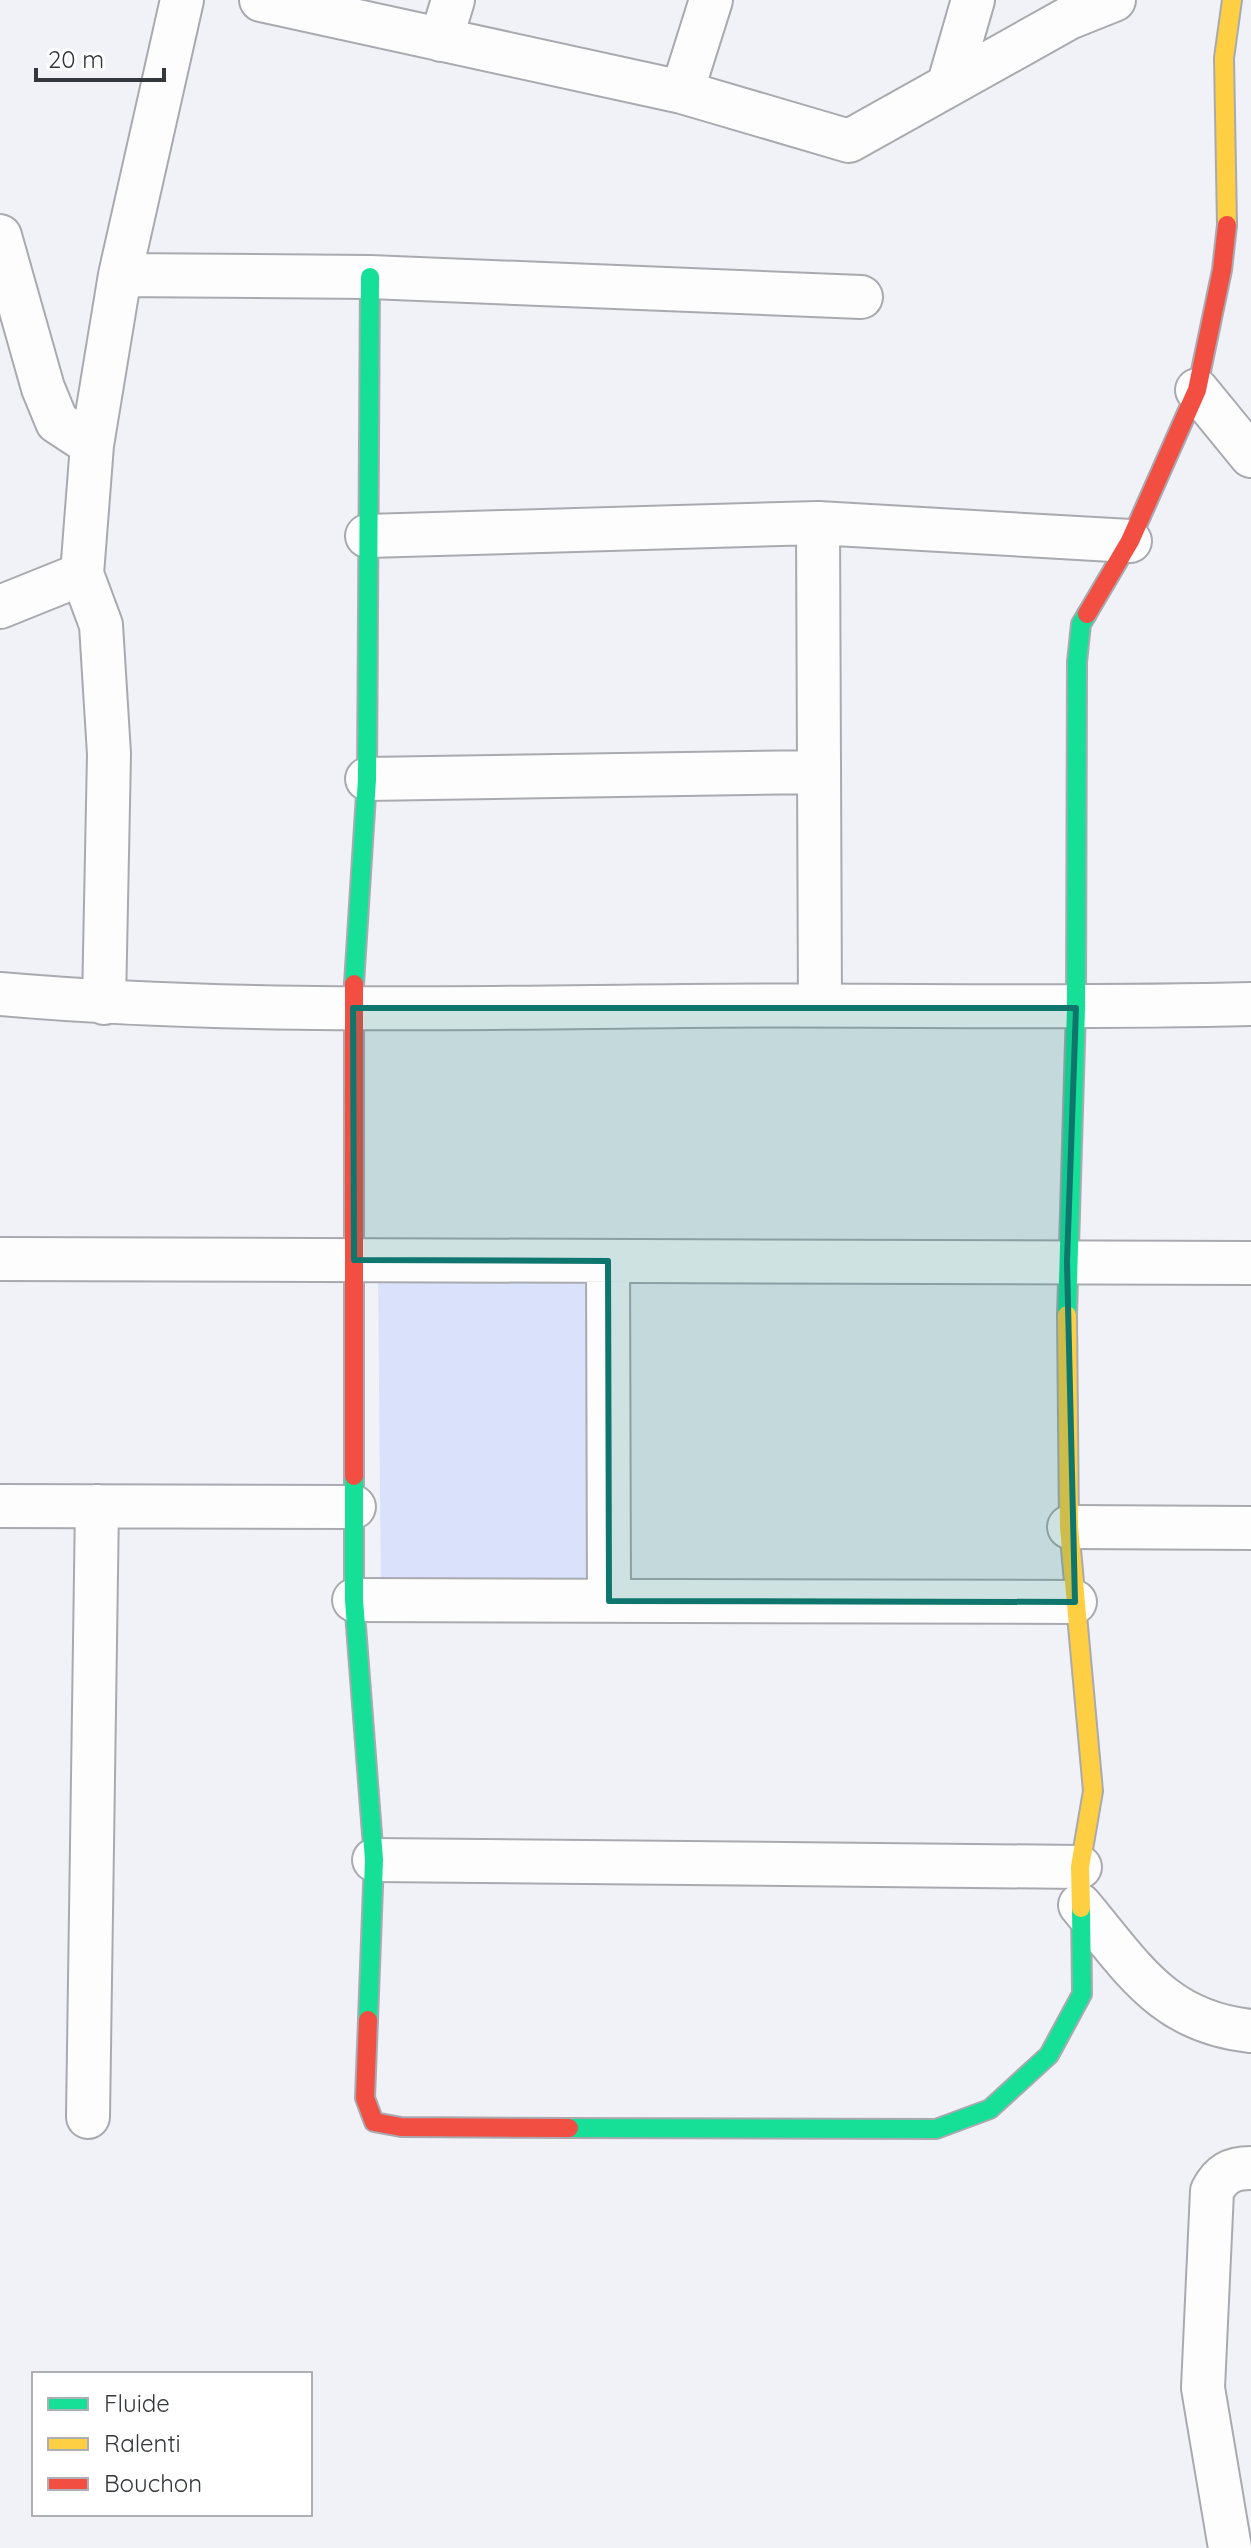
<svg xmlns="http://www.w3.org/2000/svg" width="1251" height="2548" font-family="Quicksand,sans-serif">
	<rect width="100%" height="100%" fill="#f0f2f8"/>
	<path fill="#dae1fb" d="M588 1272 590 1597 381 1598 378 1274Z"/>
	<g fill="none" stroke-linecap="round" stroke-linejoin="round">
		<g stroke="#a9aab0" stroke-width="46">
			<path id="street" d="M261 0 682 92 849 141 1069 18 1114 0
				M441 40 453 0
				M949 83 973 0
				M682 92 711 0
				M0 236 43 388 57 422 92 445
				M120 275 370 277 861 297
				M1197 390 1251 456
				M818 523 820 1005
				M367 536 818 523 1130 541
				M0 607 82 574
				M367 779 818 772
				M0 994C228 1014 457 1008 685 1006 874 1004 1062 1009 1251 1004
				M104 1003 109 754 101 625 82 574 92 445 120 275 182 0
				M0 1259 1251 1263
				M608 1261 609 1601
				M0 1506 354 1507
				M1069 1527 1251 1528
				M354 1600 1075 1602
				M374 1860 1080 1867
				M1080 1905C1133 1968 1163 2022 1251 2031
				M88 2117 97 1506
				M1230 2548 1203 2388 1212 2191C1221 2174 1231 2168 1251 2168"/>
		</g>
		<g stroke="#a9aab0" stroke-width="22">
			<path id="fast" d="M354 984 367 779 370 277
				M1067 1315 1076 1008 1077 662 1081 624 1087 614
				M354 1476V1600L374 1860 368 2020
				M569 2128 936 2129 990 2109 1049 2055 1082 1994 1081 1908"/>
		</g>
		<g stroke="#a9aab0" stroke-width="22">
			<path id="slow" d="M1227 225 1224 58 1232 0
				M1067 1315 1069 1527 1093 1791 1080 1867 1081 1908"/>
		</g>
		<g stroke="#a9aab0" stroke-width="22">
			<path id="jam" d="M1087 614 1130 541 1197 390 1222 270 1227 225
				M354 1476V984
				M368 2020 365 2098 374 2122 401 2127 569 2128"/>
		</g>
		<use href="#street" stroke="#fdfdfe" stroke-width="42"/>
		<use href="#fast" stroke="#16e098" stroke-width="18"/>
		<use href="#slow" stroke="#ffcf43" stroke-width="18"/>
		<use href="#jam" stroke="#f24e42" stroke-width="18"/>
	</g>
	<path fill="#0f766e" fill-opacity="0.2" stroke="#0f766e" stroke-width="6" stroke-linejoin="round" d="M353 1008H1076L1067 1262 1075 1602 609 1601 608 1261 354 1260Z"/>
	<rect x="32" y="2372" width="280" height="144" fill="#ffffff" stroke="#aeafb2" stroke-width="2"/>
	<rect x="48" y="2398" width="40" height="12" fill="#16e098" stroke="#aeafb2" stroke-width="2"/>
	<text x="104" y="2412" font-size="24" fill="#35373f">Fluide</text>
	<rect x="48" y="2438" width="40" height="12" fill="#ffcf43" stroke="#aeafb2" stroke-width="2"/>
	<text x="104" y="2452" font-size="24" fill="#35373f">Ralenti</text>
	<rect x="48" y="2478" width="40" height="12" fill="#f24e42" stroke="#aeafb2" stroke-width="2"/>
	<text x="104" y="2492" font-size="24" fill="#35373f">Bouchon</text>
	<path d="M36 68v12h128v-12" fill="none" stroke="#35373f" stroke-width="4"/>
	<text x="48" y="68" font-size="24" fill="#35373f" stroke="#ffffff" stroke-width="6" paint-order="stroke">20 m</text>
</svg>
